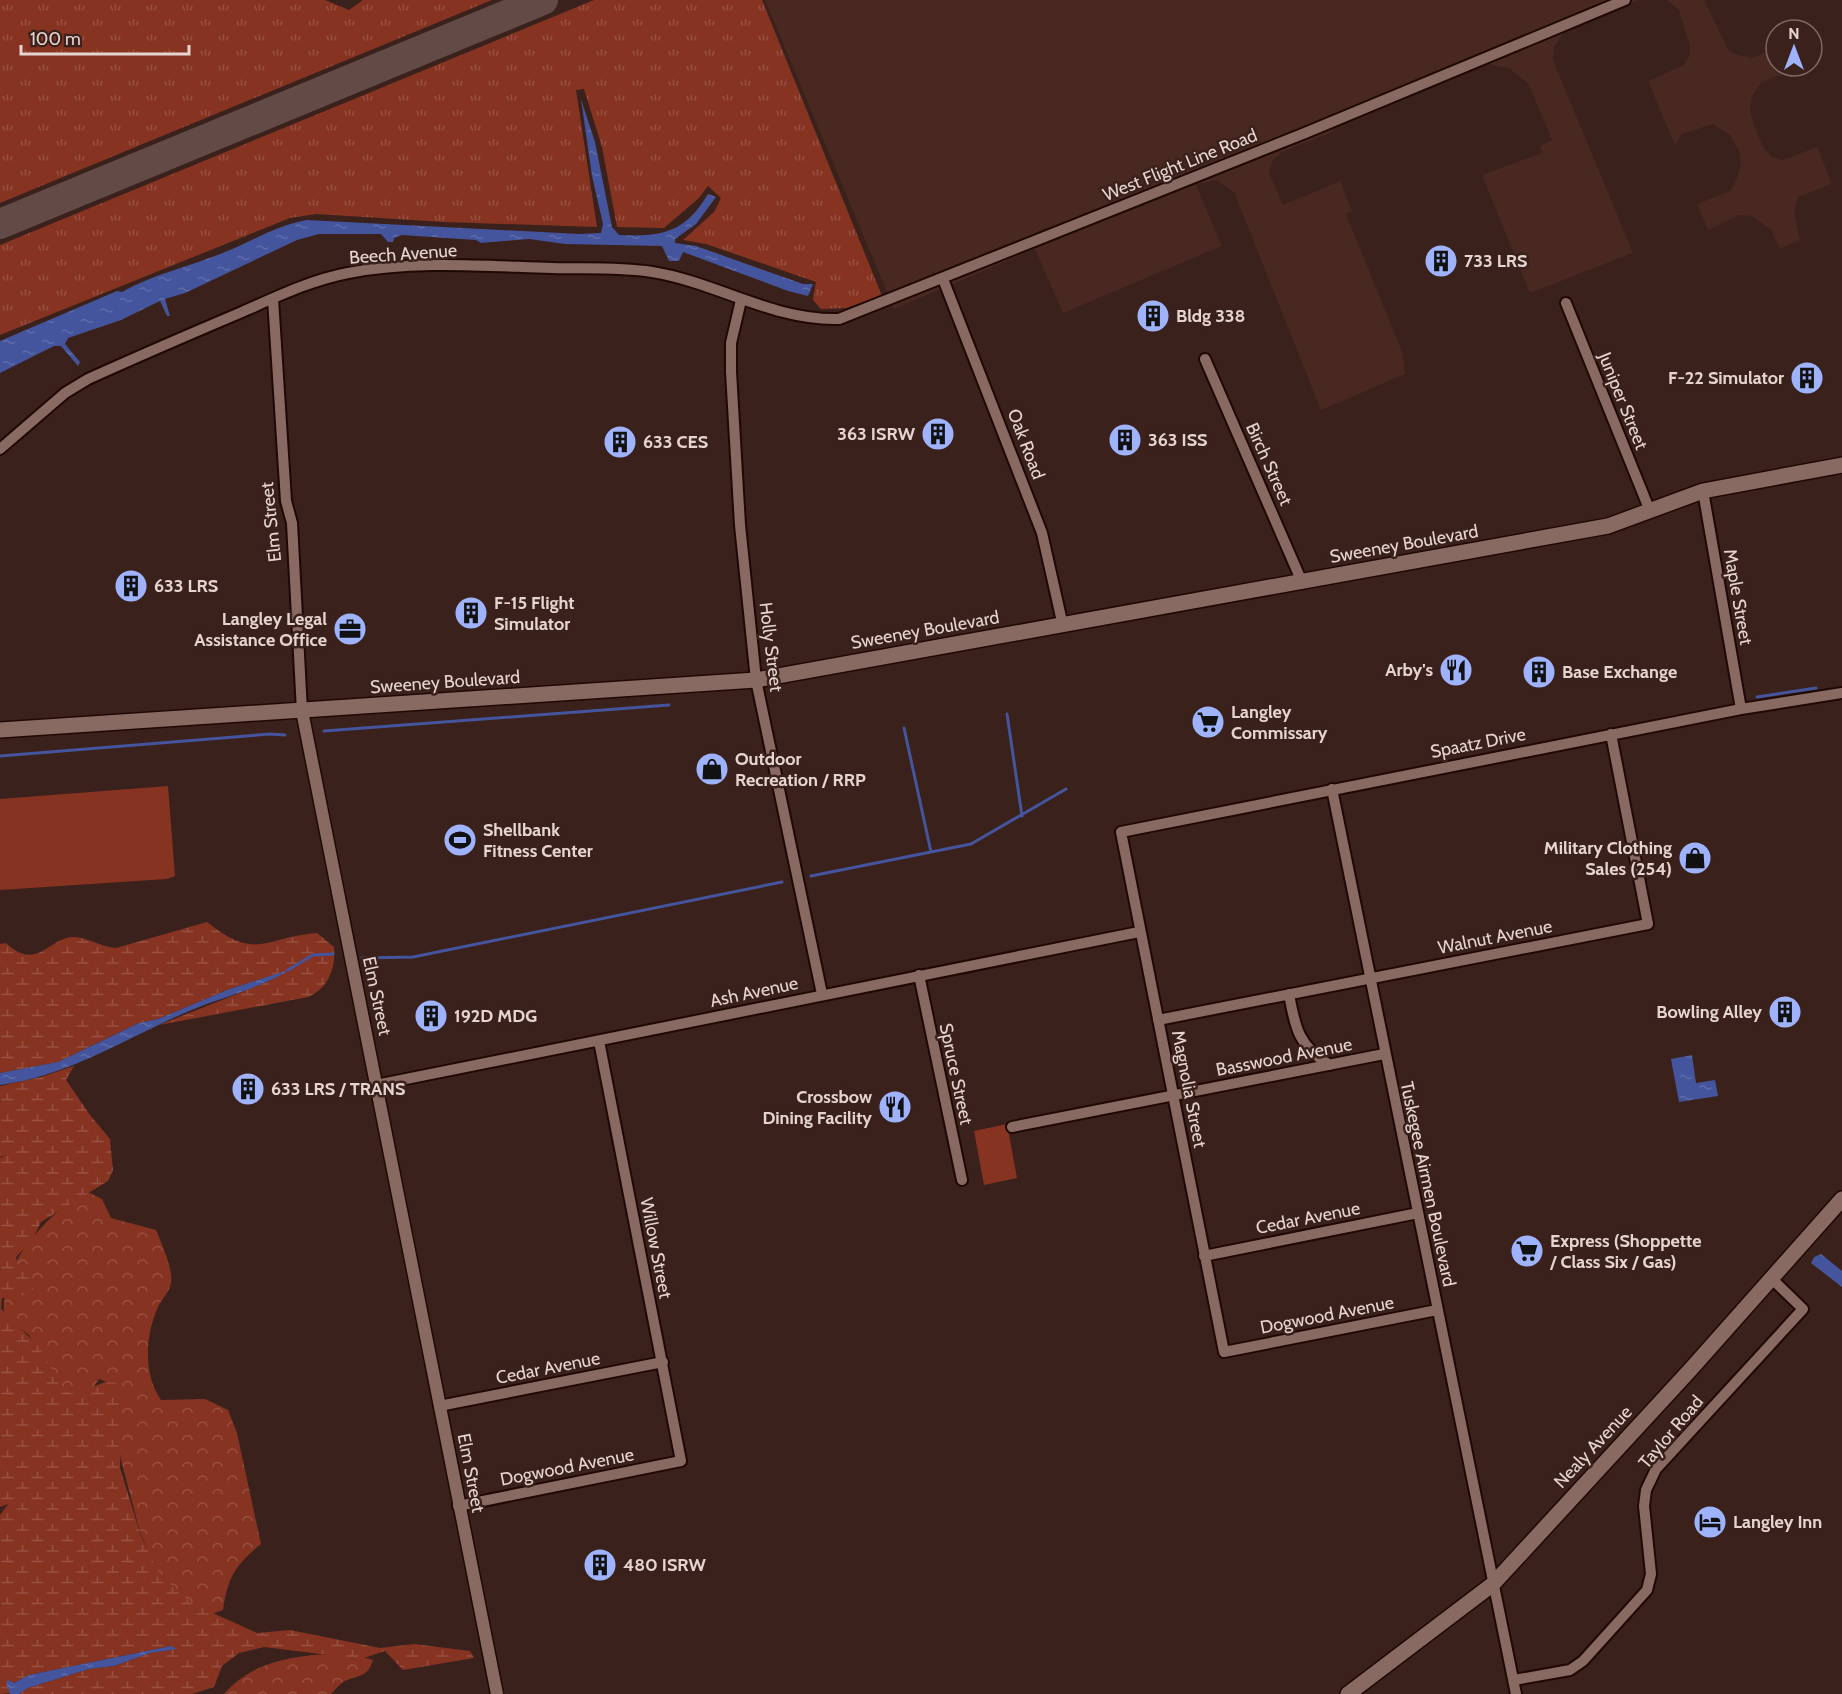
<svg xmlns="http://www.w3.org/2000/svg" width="1842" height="1694" font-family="Cabin,sans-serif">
	<defs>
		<pattern id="grass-tufts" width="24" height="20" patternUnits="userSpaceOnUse" patternTransform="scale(1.5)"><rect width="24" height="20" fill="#863322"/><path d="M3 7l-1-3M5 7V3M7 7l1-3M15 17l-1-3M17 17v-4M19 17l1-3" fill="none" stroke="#975041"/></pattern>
		<pattern id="forest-crowns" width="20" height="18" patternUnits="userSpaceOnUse" patternTransform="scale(1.5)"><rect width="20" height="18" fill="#863322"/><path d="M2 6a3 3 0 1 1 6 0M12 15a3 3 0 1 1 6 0" fill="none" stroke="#975041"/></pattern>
		<pattern id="wetland-marsh" width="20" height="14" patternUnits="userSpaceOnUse" patternTransform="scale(1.5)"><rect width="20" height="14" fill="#863322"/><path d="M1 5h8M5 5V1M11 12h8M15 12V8" fill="none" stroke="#975041"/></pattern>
		<pattern id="water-ripples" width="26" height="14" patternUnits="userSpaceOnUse" patternTransform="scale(1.5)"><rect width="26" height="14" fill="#44549d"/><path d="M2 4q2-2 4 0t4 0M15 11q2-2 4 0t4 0" fill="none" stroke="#5f6caa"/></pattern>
	</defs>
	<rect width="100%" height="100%" fill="#3a211b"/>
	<path fill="#482820" d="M765 0H1640L1566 29 1554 47 1553 60 1633 253 1530 293 1482 175 1542 153 1540 146 1552 140 1528 83 1508 68 1488 64 1335 127 1332 132 1282 152 1273 160 1269 173 1283 205 1340 181 1352 211 1346 214 1403 354 1405 374 1338 403 1321 410 1234 192 1216 180 1196 185 1222 246 1063 313 1035 249 894 309Z
		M1667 0H1704L1729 51 1735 54 1752 58 1776 48V66H1784L1786 72 1761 83 1752 96 1750 111 1756 131 1764 148 1772 157 1783 160 1817 147 1832 184 1798 197 1794 212 1800 240 1780 249 1771 230 1752 216 1739 215 1708 230 1697 204 1730 191 1737 179 1741 164 1739 151 1730 135 1713 124 1682 134 1675 145 1648 81 1684 65 1690 55V46L1679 10Z"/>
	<path fill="url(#grass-tufts)" d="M0 0H325L349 10 363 0H492L0 203Z
		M594 0H762L882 296 846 308 821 309 813 300 816 282 706 244 683 240 714 212 721 198 708 186 699 198 664 228 617 227 602 147 584 89 576 90 597 227 444 222 316 214 290 218 0 335V245Z"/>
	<path fill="url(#forest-crowns)" d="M84 1190 102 1199 111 1218 156 1230C161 1242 174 1271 171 1283 170 1291 161 1300 158 1307 145 1336 143 1374 161 1400L205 1399 228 1410 237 1433 261 1544C235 1566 228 1576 223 1610L192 1621 166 1593 140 1532 121 1460 112 1395 107 1382 99 1379 89 1394 66 1399 29 1335 4 1316C0 1261 45 1220 84 1190Z
		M349 1653 373 1660C368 1676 361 1675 347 1680 341 1682 336 1689 331 1694H224C256 1657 303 1655 349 1653Z"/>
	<path fill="url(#wetland-marsh)" d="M207 922C257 962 264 937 317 933L334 947C336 967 329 988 308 997L159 1025 267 982 289 970 227 990 158 1019 139 1023 58 1062 0 1073V944L6 943C38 973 49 936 75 937 89 938 101 947 116 948Z
		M74 1066 66 1080 90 1115 110 1139 113 1170 108 1181 41 1222 31 1242 16 1257 18 1268C30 1274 32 1281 34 1294L2 1298 1 1309 39 1347 64 1391 75 1394 105 1382 116 1383 122 1393 120 1468 141 1536 160 1575 193 1604 257 1633 290 1630 380 1648 414 1644 470 1651 474 1658 403 1670 385 1651 361 1659 264 1647 239 1653 222 1666 214 1687 192 1694H19L28 1688 89 1669 114 1666 150 1653 176 1649 171 1646 29 1675 14 1683 6 1682 11 1693 0 1694V1515L8 1504 0 1507V1158L6 1155 0 1157V1086L41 1077Z"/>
	<path fill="#863322" d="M168 786 175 876 167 879 0 890V799Z
		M1007 1124 1017 1178 984 1185 974 1131Z"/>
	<path fill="url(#water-ripples)" d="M581 99 595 142 612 227 619 235C661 237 685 233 708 194L716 197 696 224 675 239V243L696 246 803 284H813L808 296 788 291 683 252 679 261H669L662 246 565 244 529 239 481 243 476 240 402 235 394 238 393 242H388L381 234H319L297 240 185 293 165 299 170 316H167L160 301 121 320 68 338 65 344 80 362 78 366 61 346H54L0 373V341L117 291 122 292C153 274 192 266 225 252 253 241 277 225 307 220L579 234 601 233 603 224 592 176Z
		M291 969C260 989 222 997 189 1011 126 1038 69 1076 0 1085V1073L58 1062 139 1023 158 1019 227 990Z
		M1692 1055 1696 1083 1715 1080 1718 1096 1679 1102 1671 1059Z
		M1821 1254 1842 1271V1287L1811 1263 1814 1257Z
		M171 1646 177 1649 150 1653 114 1666 89 1669 28 1688 19 1694H10L6 1682 8 1680 14 1683 29 1675Z"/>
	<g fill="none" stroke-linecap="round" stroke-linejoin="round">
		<path stroke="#44549d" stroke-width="3" d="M1757 697 1816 688
			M1007 714 1022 816
			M904 728 931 852
			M324 731 669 705
			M0 756 270 734 285 735
			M811 876 971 844 1066 789
			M362 958 413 957 782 882
			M288 970 313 955 333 954"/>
		<path stroke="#624b46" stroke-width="30" d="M0 224 543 0"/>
		<g stroke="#200905" stroke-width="14">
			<path id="minor" d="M943 279 1042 533 1063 626
				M273 299 286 501 292 523 302 711
				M741 300 731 343V372L740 525 756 680 822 994
				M1566 303 1650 511
				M1205 359 1302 582
				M0 449 65 393 88 379C139 356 190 334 242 312 276 297 311 280 348 273 414 260 485 266 552 268 585 269 619 267 652 272 716 282 773 321 839 319L1305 133 1625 0
				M1703 491 1741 709
				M1332 789 1516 1694
				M919 975 962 1180
				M1289 994C1295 1028 1299 1047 1330 1065
				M1158 1020 1648 924 1611 734
				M376 1085 1139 932
				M1012 1127 1384 1054
				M1204 1256 1418 1213
				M1437 1310 1224 1352 1121 832 1741 709 1842 693
				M439 1406 663 1362
				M458 1506 681 1461 599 1041
				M1514 1680 1570 1670 1583 1661 1647 1590 1651 1574 1644 1506 1646 1490 1656 1469 1803 1309 1772 1279"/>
		</g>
		<g stroke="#200905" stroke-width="15">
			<path id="tertiary" d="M302 711 497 1694"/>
		</g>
		<g stroke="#200905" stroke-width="18">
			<path id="secondary" d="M0 730 756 680 1608 526 1703 491 1842 465
				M1348 1694 1493 1584 1691 1369 1842 1199"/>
		</g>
		<use href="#minor" stroke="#896a63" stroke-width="10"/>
		<use href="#tertiary" stroke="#896a63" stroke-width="12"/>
		<use href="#secondary" stroke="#896a63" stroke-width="15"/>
	</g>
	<defs>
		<g id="building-disc" transform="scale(1.725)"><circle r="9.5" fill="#9fb3fd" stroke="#3a211b"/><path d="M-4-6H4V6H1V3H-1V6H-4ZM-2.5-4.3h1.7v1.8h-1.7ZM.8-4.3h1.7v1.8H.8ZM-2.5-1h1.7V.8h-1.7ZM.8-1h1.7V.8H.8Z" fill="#111"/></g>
		<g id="office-disc" transform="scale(1.725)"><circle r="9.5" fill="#9fb3fd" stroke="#3a211b"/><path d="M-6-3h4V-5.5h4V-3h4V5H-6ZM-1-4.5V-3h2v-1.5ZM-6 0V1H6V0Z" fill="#111"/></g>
		<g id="restaurant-disc" transform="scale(1.725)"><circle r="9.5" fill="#9fb3fd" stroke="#3a211b"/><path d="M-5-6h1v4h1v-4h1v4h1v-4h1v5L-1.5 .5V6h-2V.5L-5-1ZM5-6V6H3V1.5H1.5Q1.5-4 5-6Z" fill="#111"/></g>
		<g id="supermarket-disc" transform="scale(1.725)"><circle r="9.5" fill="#9fb3fd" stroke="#3a211b"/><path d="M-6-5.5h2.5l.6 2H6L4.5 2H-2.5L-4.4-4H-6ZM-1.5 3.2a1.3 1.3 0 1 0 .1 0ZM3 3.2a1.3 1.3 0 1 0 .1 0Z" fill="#111"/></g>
		<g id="shop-disc" transform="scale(1.725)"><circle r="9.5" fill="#9fb3fd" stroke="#3a211b"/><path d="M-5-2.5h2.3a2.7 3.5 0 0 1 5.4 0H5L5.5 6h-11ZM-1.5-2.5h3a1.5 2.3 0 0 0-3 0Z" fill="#111"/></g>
		<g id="stadium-disc" transform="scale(1.725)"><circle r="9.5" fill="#9fb3fd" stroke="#3a211b"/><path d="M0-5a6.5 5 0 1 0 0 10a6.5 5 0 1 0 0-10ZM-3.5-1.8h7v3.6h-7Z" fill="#111"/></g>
		<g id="hotel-disc" transform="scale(1.725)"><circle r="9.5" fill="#9fb3fd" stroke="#3a211b"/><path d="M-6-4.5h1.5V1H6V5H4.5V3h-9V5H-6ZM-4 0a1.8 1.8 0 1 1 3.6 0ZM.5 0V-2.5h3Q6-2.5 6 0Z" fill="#111"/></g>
	</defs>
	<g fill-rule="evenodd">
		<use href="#building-disc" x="1441" y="261"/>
		<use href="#building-disc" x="1153" y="316"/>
		<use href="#building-disc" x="1807" y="378"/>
		<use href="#building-disc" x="938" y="434"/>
		<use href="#building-disc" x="1125" y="440"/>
		<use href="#building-disc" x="620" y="442"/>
		<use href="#building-disc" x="131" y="586"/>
		<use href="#building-disc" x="471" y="613"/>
		<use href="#office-disc" x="350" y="629"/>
		<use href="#restaurant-disc" x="1456" y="670"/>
		<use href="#building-disc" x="1539" y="672"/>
		<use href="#supermarket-disc" x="1208" y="722"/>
		<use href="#shop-disc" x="712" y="769"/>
		<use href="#stadium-disc" x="460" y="840"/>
		<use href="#shop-disc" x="1695" y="858"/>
		<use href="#building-disc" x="1785" y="1012"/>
		<use href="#building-disc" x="431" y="1016"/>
		<use href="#building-disc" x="248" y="1089"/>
		<use href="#restaurant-disc" x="895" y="1107"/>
		<use href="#supermarket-disc" x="1527" y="1251"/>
		<use href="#hotel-disc" x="1710" y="1522"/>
		<use href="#building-disc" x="600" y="1565"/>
	</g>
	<g text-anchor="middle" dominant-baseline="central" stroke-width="5" stroke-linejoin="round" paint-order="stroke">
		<g font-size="18" fill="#e6d4d0" stroke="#3a211b">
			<text transform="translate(1180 165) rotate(-22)">West Flight Line Road</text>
			<text transform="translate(403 254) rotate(-4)">Beech Avenue</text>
			<text transform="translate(1623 401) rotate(68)">Juniper Street</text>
			<text transform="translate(1026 444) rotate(69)">Oak Road</text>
			<text transform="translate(1269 464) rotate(66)">Birch Street</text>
			<text transform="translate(271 522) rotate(-96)">Elm Street</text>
			<text transform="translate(1404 544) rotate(-10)">Sweeney Boulevard</text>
			<text transform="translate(1738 597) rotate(80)">Maple Street</text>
			<text transform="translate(925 630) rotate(-10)">Sweeney Boulevard</text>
			<text transform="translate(771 647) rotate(83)">Holly Street</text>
			<text transform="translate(445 682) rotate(-4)">Sweeney Boulevard</text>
			<text transform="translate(1478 743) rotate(-11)">Spaatz Drive</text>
			<text transform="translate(1495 937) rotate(-11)">Walnut Avenue</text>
			<text transform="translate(754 992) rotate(-12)">Ash Avenue</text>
			<text transform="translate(377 996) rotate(78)">Elm Street</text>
			<text transform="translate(1284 1057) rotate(-11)">Basswood Avenue</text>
			<text transform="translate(956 1074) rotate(78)">Spruce Street</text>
			<text transform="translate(1189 1089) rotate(79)">Magnolia Street</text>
			<text transform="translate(1428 1184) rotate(78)">Tuskegee Airmen Boulevard</text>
			<text transform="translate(1308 1218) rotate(-11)">Cedar Avenue</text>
			<text transform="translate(656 1248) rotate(79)">Willow Street</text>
			<text transform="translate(1327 1315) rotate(-11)">Dogwood Avenue</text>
			<text transform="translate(548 1368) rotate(-11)">Cedar Avenue</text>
			<text transform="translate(1671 1432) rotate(-50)">Taylor Road</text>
			<text transform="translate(1593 1447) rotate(-47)">Nealy Avenue</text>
			<text transform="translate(567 1467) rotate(-11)">Dogwood Avenue</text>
			<text transform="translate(471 1473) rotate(79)">Elm Street</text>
		</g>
		<g font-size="18" font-weight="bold" fill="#e6d4d0" stroke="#3a211b" text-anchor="start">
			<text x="1464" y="261">733 LRS</text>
			<text x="1176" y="316">Bldg 338</text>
			<text x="1784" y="378" text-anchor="end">F-22 Simulator</text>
			<text x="915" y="434" text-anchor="end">363 ISRW</text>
			<text x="1148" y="440">363 ISS</text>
			<text x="643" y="442">633 CES</text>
			<text x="154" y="586">633 LRS</text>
			<text x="494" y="603">F-15 Flight<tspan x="494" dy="21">Simulator</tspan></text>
			<text x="327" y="619" text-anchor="end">Langley Legal<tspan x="327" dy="21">Assistance Office</tspan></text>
			<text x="1433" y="670" text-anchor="end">Arby's</text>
			<text x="1562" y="672">Base Exchange</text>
			<text x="1231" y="712">Langley<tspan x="1231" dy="21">Commissary</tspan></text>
			<text x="735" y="759">Outdoor<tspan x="735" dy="21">Recreation / RRP</tspan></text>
			<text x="483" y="830">Shellbank<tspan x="483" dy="21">Fitness Center</tspan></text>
			<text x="1672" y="848" text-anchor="end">Military Clothing<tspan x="1672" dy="21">Sales (254)</tspan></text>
			<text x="1762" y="1012" text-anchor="end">Bowling Alley</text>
			<text x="454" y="1016">192D MDG</text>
			<text x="271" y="1089">633 LRS / TRANS</text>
			<text x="872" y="1097" text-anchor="end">Crossbow<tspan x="872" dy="21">Dining Facility</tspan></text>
			<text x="1550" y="1241">Express (Shoppette<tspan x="1550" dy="21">/ Class Six / Gas)</tspan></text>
			<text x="1733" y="1522">Langley Inn</text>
			<text x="623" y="1565">480 ISRW</text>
		</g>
	</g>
	<g transform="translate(1794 48)"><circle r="28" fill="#3a211b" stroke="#7f6963" stroke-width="1.5"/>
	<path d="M0-4.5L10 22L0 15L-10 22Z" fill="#9fb3fd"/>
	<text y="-9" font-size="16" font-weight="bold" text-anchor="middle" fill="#e6d4d0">N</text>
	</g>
	<path d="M21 45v9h168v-9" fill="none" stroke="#e6d4d0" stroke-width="3"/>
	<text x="30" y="45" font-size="18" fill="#e6d4d0" stroke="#3a211b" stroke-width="4.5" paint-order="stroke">100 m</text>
</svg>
